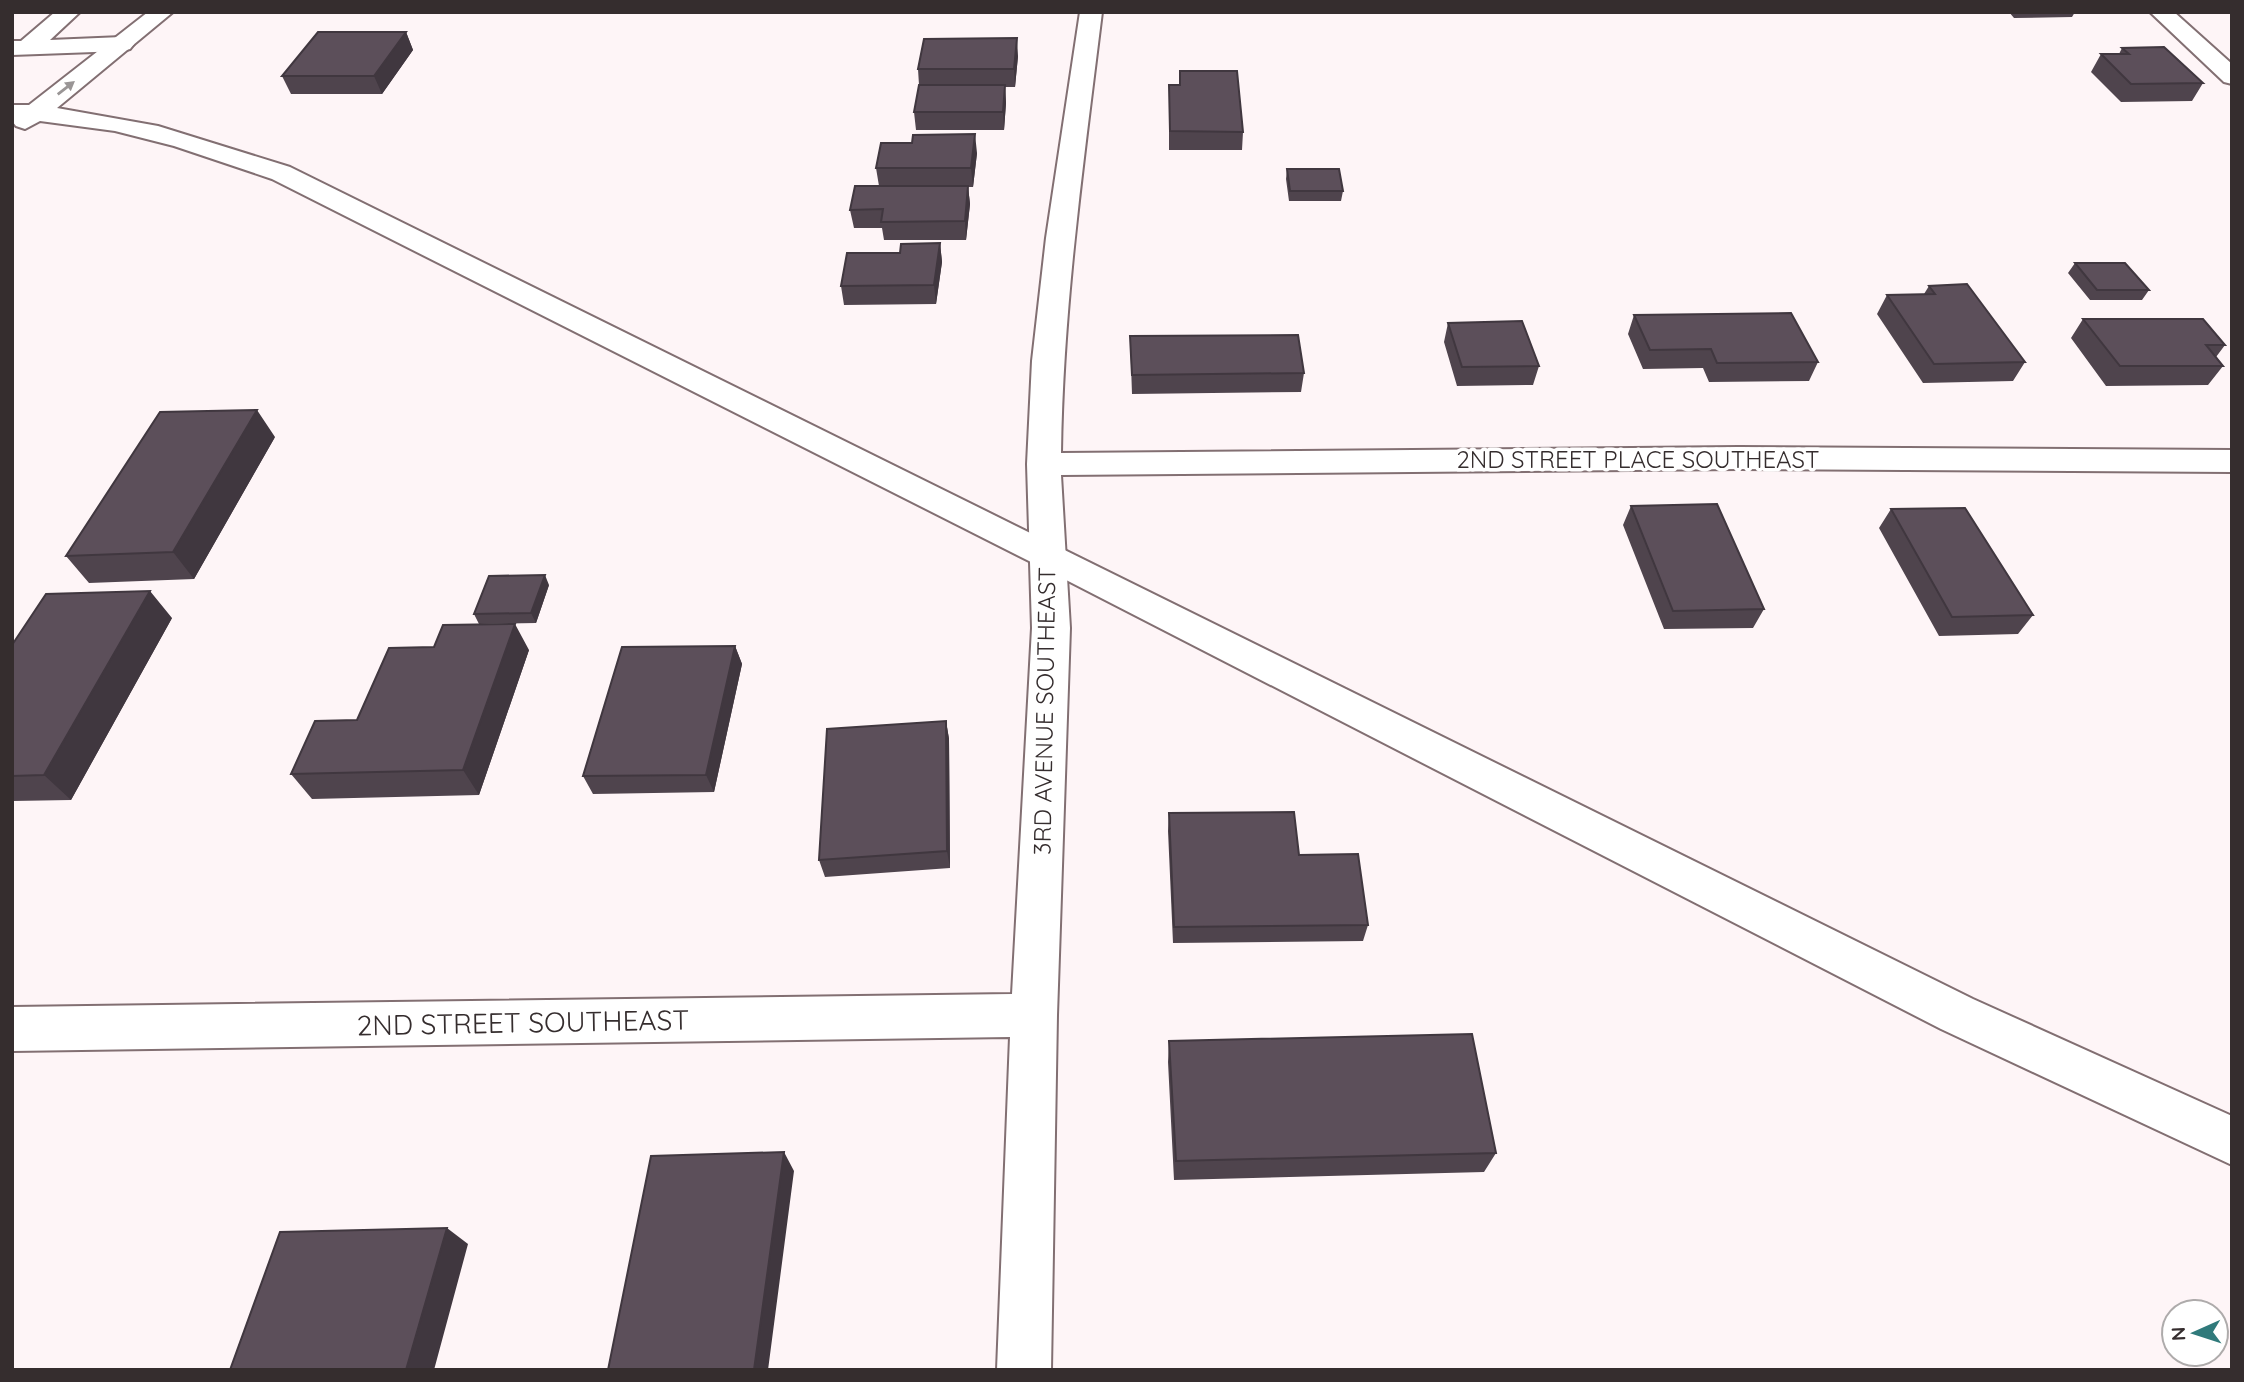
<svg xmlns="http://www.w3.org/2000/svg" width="2244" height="1382" font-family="Quicksand,sans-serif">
	<rect width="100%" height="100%" fill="#fef5f7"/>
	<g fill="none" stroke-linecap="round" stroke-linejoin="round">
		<g stroke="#826f72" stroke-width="4">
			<path id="minor" d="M55 12H80L50 40 122 37 130 39 134 44 130 49 122 51 12 55V41H21Z
				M1080 12H1102C1084 159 1063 305 1061 453L1739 447 2232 450V472L1739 469 1061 475 1070 628 1057 1015 1051 1370H997L1010 1037 12 1051V1007L1012 994 1032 628 1027 464 1032 361 1046 238Z
				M2150 12H2174L2232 64V84L2224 82Z"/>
		</g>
		<g stroke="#826f72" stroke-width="4">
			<path id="major" d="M148 12H173L57 108 158 126 290 167 1973 999 2232 1116V1165L1941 1029 1035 564 272 179 174 146 115 131 40 121 25 129 16 126 12 121V105H29Z"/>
		</g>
		<use href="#minor" fill="#fff" fill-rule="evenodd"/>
		<use href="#major" fill="#fff" fill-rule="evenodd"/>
	</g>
	<path fill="#4f444d" d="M2009 12H2075L2072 17 2014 18Z
		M406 32 413 50 382 94H291L282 76Z
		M2122 48 2203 83 2192 101 2121 102 2091 72 2101 54H2119Z
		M1018 56 1015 87H1005L1006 103 1004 130H916L914 112 919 85 918 69Z
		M1180 71 1243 132 1242 150H1169V85H1180Z
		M977 153 973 187H968L970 204 966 240H884L882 228H854L850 210 879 186 876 168Z
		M1287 169 1343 191 1341 201H1289L1286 179Z
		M940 243 942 262 936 304 844 305 841 286 900 253Z
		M2075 263 2149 290 2142 300H2090L2068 273Z
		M1929 286 2025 362 2013 381 1923 383 1877 314 1887 295 1924 294Z
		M1634 315 1818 362 1809 381 1709 382 1703 368 1643 369 1628 334Z
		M2083 319 2225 345 2216 357 2223 366 2208 385 2106 386 2071 338Z
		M1448 323 1539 366 1533 385 1457 386 1444 342Z
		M1130 336 1304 373 1301 392 1132 394Z
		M275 437 194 579 89 583 66 556Z
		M1631 506 1764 609 1753 628 1664 629 1623 525Z
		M1891 509 2033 615 2018 634 1939 636 1879 528Z
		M549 585 536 623 479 624 474 614Z
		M172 618 71 800 12 801V645Z
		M735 646 742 664 714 792 593 794 583 776Z
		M434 647 529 650 479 795 312 799 291 774 357 720Z
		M946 721 949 739 950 868 825 877 819 860Z
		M1169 813 1299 855 1368 925 1363 941 1173 943 1168 831Z
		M1169 1041 1496 1153 1484 1172 1174 1180 1168 1062Z"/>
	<path fill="#40373f" d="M406 32 413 50 382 94 374 76Z
		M1017 38 1018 56 1015 87 1014 69Z
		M1005 85 1006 103 1004 130 1003 112Z
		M975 134 977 153 973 187 971 168Z
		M968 186 970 204 966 240 965 221Z
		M940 243 942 262 936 304 934 285Z
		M257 410 275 437 194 579 173 552Z
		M545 575 549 585 536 623 531 613Z
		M150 591 172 618 71 800 44 775Z
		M515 624 529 650 479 795 463 770Z
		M735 646 742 664 714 792 706 775Z
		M946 721 949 739 950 868 947 851Z
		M784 1152 794 1171 768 1370H754Z
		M447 1228 468 1244 434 1370H406Z"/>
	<path fill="#5c4f5a" stroke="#40373f" stroke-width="2" d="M318 32H406L374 76H282Z
		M1017 38 1014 69H918L924 39Z
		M2164 47 2203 83 2131 84 2101 54H2129L2122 48Z
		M1180 71H1237L1243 132 1170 131 1169 85H1180Z
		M919 85H1005L1003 112H914Z
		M975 134 971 168H876L881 143H912L913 135Z
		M1287 169H1339L1343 191H1290Z
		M855 186H968L965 221 881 222 883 209 850 210Z
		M940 243 934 285 841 286 847 253H900L901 244Z
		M2075 263H2125L2149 290H2097Z
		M1967 284 2025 362 1934 364 1887 295 1935 294 1929 286Z
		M1791 313 1818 362 1717 363 1711 349 1650 350 1634 315Z
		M2083 319H2203L2225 345H2206L2223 366H2120Z
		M1522 321 1539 366 1462 367 1448 323Z
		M1298 335 1304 373 1132 375 1130 336Z
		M257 410 173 552 66 556 160 412Z
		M1717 504 1764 609 1673 611 1631 506Z
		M1965 508 2033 615 1952 617 1891 509Z
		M545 575 531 613 474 614 489 576Z
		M150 591 44 775 12 776V645L46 594Z
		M515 624 463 770 291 774 315 721 357 720 389 648 434 647 443 625Z
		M735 646 706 775 583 776 622 647Z
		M946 721 947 851 819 860 827 729Z
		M1294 812 1299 855 1358 854 1368 925 1174 927 1169 813Z
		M1472 1034 1496 1153 1176 1161 1169 1041Z
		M784 1152 754 1370H608L651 1156Z
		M447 1228 406 1370H230L280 1232Z"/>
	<defs><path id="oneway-solid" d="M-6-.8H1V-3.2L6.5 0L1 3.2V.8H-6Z" transform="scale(1.75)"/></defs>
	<use fill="#9a9696" href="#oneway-solid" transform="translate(66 88) rotate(-38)"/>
	<g text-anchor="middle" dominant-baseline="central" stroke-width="7" stroke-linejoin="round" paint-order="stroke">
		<g font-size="24" fill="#352d2e" stroke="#fff">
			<text x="1638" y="459">2ND STREET PLACE SOUTHEAST</text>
			<text transform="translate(1044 711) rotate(-89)">3RD AVENUE SOUTHEAST</text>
		</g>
		<g font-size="28" fill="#352d2e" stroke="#fff">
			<text transform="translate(523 1022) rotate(-1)">2ND STREET SOUTHEAST</text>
		</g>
	</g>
	<rect width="2244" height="1382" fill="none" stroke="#352d2e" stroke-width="28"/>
	<g transform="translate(2195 1333) rotate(267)"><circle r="33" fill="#ffffff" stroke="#aeabab" stroke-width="2"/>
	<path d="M0-5L12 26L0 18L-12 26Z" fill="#307a7b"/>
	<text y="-10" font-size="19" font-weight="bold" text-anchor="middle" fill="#352d2e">N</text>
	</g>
</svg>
